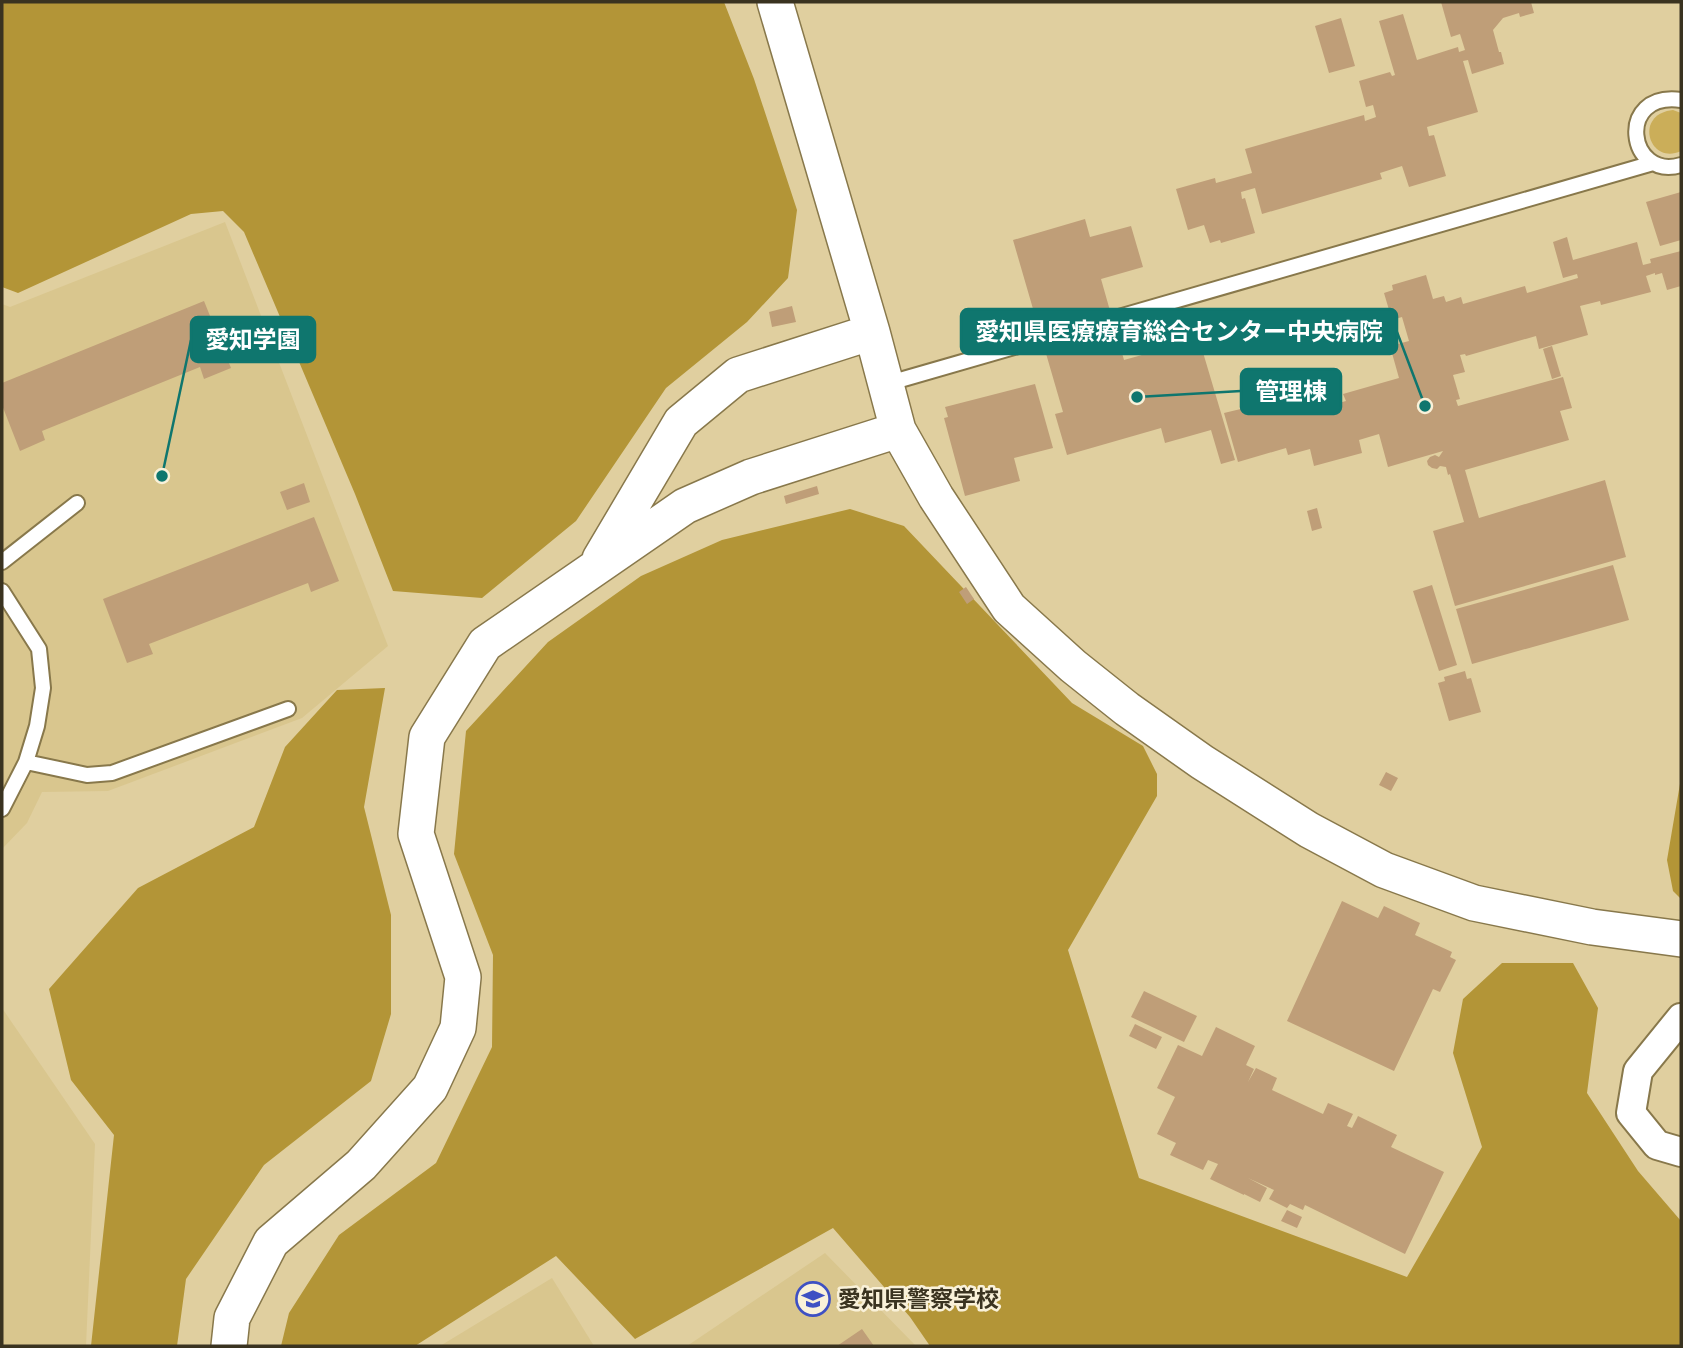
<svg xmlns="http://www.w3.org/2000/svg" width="1683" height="1348" font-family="Montserrat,'Noto Sans JP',sans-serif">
	<rect width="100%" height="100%" fill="#e0cf9f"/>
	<path fill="#d9c68e" d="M225 222 388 646 302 718 108 791 42 792 27 823 2 849V304L10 307Z
		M2 1008 95 1144 86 1346H2Z
		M825 1253 916 1346H687Z
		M552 1278 594 1346H440Z"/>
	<path fill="#cbae59" d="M1673 110 1681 113V151C1649 166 1633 114 1673 110Z"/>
	<path fill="#b39537" d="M2 2H724L754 79 797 210 788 278 747 322 666 388 576 521 482 598 393 591 355 494 244 232 223 211 191 214 18 293 2 287Z
		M850 509 904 526 1072 703 1143 746 1157 774V796L1068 950 1139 1178 1407 1277 1482 1147 1453 1053 1463 999 1502 963H1573L1598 1008 1587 1093 1638 1171 1681 1221V1346H930L910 1317 833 1228 635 1339 556 1256 415 1346H281L289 1313 339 1235 436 1163 492 1047 493 955 454 854 466 731 548 642 641 576 722 540Z
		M385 688 364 807 391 915V1014L371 1081 264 1165 186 1279 177 1346H91L114 1135 71 1080 49 989 138 888 254 827 285 747 337 690Z
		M1681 778V899L1673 891 1667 860Z"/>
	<path fill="#bf9e78" d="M1441 2H1531L1534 13 1520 17 1519 13 1503 18 1493 30 1499 52H1501L1504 64 1472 74 1468 60 1463 61 1478 112 1427 127 1429 136 1434 135 1446 176 1409 187 1402 166 1380 173 1382 179 1262 214 1255 188 1241 192 1242 199 1245 198 1255 233 1221 243 1220 240 1210 243 1204 225 1188 230 1176 189 1215 178 1216 183 1252 173 1245 149 1364 115 1365 121 1376 117 1373 105 1366 107 1359 81 1390 72 1392 76 1395 75 1379 21 1403 14 1417 60 1458 47 1459 52 1465 50 1460 34 1451 37Z
		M1341 18 1355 66 1329 73 1315 26Z
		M1681 192V240L1660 246 1646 202Z
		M1085 219 1090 237 1131 226 1143 267 1101 279 1124 360 1199 339 1235 460 1221 464 1211 430 1165 443 1161 428 1067 455 1055 414 1063 412 1013 240Z
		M1567 237 1573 260 1637 242 1643 265 1651 263 1650 259 1681 251V286L1667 290 1662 273 1655 275V273L1646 276 1651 292 1601 305 1600 301 1580 306 1588 335 1539 349 1536 336 1466 356 1465 354 1460 355 1465 372 1453 375 1460 399 1456 400 1458 406 1563 377 1572 408 1560 411 1569 440 1465 470 1479 518 1605 480 1626 557 1455 606 1433 531 1464 522 1450 474 1448 475 1446 467 1440 466 1437 469 1432 468 1428 465 1427 461 1430 457 1435 455 1439 457 1443 451 1388 467 1379 434 1359 440 1362 453 1314 466 1310 449 1288 455 1286 448 1238 462 1224 413 1287 398 1280 372 1295 368 1306 408 1298 410 1299 414 1346 401 1343 394 1399 378 1390 346 1409 341 1402 317 1392 320 1384 293 1393 290 1392 285 1426 275 1433 299 1444 296 1446 302 1461 297 1463 304 1525 286 1527 293 1578 278 1577 274 1563 278 1553 242Z
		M204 301 231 368 204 379 200 367 42 431 45 440 20 451 2 405V383Z
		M792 306 796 322 772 327 769 312Z
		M1552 346 1561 376 1552 379 1543 349Z
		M1035 384 1053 448 1014 458 1020 481 965 496 944 418 948 417 945 407Z
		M304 483 310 502 287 510 280 492Z
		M817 486 819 494 786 504 784 496Z
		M1317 508 1322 528 1312 531 1307 511Z
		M314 517 339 581 311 592 308 583 149 644 153 654 127 663 103 599Z
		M1613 565 1629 620 1472 664 1456 609Z
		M1432 585 1457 665 1439 671 1413 591Z
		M966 587 974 599 967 604 959 592Z
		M1465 671 1467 679 1471 678 1481 712 1449 721 1438 683 1445 681 1444 677Z
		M1386 772 1398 778 1391 791 1379 785Z
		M1342 901 1378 918 1384 906 1420 923 1415 935 1452 952 1450 957 1456 960 1440 992 1433 989 1394 1071 1287 1021Z
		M1144 991 1197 1016 1184 1042 1131 1017Z
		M1135 1024 1162 1037 1156 1049 1129 1036Z
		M1216 1027 1255 1046 1246 1065 1254 1069 1248 1082 1256 1068 1277 1078 1272 1090 1323 1114 1328 1103 1353 1114 1347 1126 1352 1128 1358 1116 1397 1135 1391 1147 1444 1172 1405 1254 1305 1205 1303 1210 1290 1204 1287 1208 1269 1199 1274 1190 1248 1178 1267 1188 1260 1202 1244 1194V1195L1210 1179 1218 1164 1208 1160 1203 1170 1170 1155 1176 1143 1157 1134 1175 1097 1157 1088 1178 1045 1202 1056Z
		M1287 1210 1302 1217 1297 1228 1281 1221Z
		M862 1329 874 1346H837Z"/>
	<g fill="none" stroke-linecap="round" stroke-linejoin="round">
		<g stroke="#88784b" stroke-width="18">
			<path id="service" d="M1681 100C1615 91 1628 181 1681 165
				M886 384 1653 163
				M2 562 77 503
				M2 591 39 649 43 688 37 726 26 762 2 809
				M26 762 87 775 112 773 288 709"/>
		</g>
		<g stroke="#88784b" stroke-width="32">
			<path id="minor" d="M1681 1018 1638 1071 1631 1113 1657 1145 1681 1152"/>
		</g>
		<g stroke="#88784b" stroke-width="38">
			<path id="tertiary" d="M775 2 872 332 898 430 936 497 1009 608 1073 666 1127 709 1202 762 1309 830 1384 870 1474 903 1592 927 1681 939
				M600 559 681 422 738 375 872 332
				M229 1346 232 1318 271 1242 361 1165 430 1088 458 1028 463 977 416 834 427 737 485 644 685 506 751 477 898 430"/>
		</g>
		<use href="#service" stroke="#fff" stroke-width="14"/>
		<use href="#minor" stroke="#fff" stroke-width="28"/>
		<use href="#tertiary" stroke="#fff" stroke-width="35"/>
	</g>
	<defs>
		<g id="school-ring" transform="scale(1.75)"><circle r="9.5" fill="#f9f1d9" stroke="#3e50c3" stroke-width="1.5"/><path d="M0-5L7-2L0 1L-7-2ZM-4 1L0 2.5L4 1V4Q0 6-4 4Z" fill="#3e50c3"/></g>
	</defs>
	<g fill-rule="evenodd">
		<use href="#school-ring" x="813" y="1299"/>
	</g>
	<g text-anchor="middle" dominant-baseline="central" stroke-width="5" stroke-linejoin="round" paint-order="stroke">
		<g font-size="23" font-weight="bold" fill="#3a3320" stroke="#f9f1d9" text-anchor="start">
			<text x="838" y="1299">愛知県警察学校</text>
		</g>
	</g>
	<path fill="none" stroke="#0f766e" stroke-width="2.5" d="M1425 406L1397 332M162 476L191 340M1137 397L1241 391"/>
	<g fill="#0f766e" stroke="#f9f1d9" stroke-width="2.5">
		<circle cx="1425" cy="406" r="7"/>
		<circle cx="162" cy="476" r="7"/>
		<circle cx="1137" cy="397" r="7"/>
	</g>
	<g fill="#0f766e" stroke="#0f766e" stroke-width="2.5">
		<rect x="961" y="309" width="436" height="45" rx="7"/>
		<rect x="191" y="317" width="124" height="45" rx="7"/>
		<rect x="1241" y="369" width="100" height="45" rx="7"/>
	</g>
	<g font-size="24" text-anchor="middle" font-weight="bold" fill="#fff">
		<text x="1179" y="340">愛知県医療療育総合センター中央病院</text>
		<text x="253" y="348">愛知学園</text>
		<text x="1291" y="400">管理棟</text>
	</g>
	<rect width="1683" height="1348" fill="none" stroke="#3a3320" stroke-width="7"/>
</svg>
